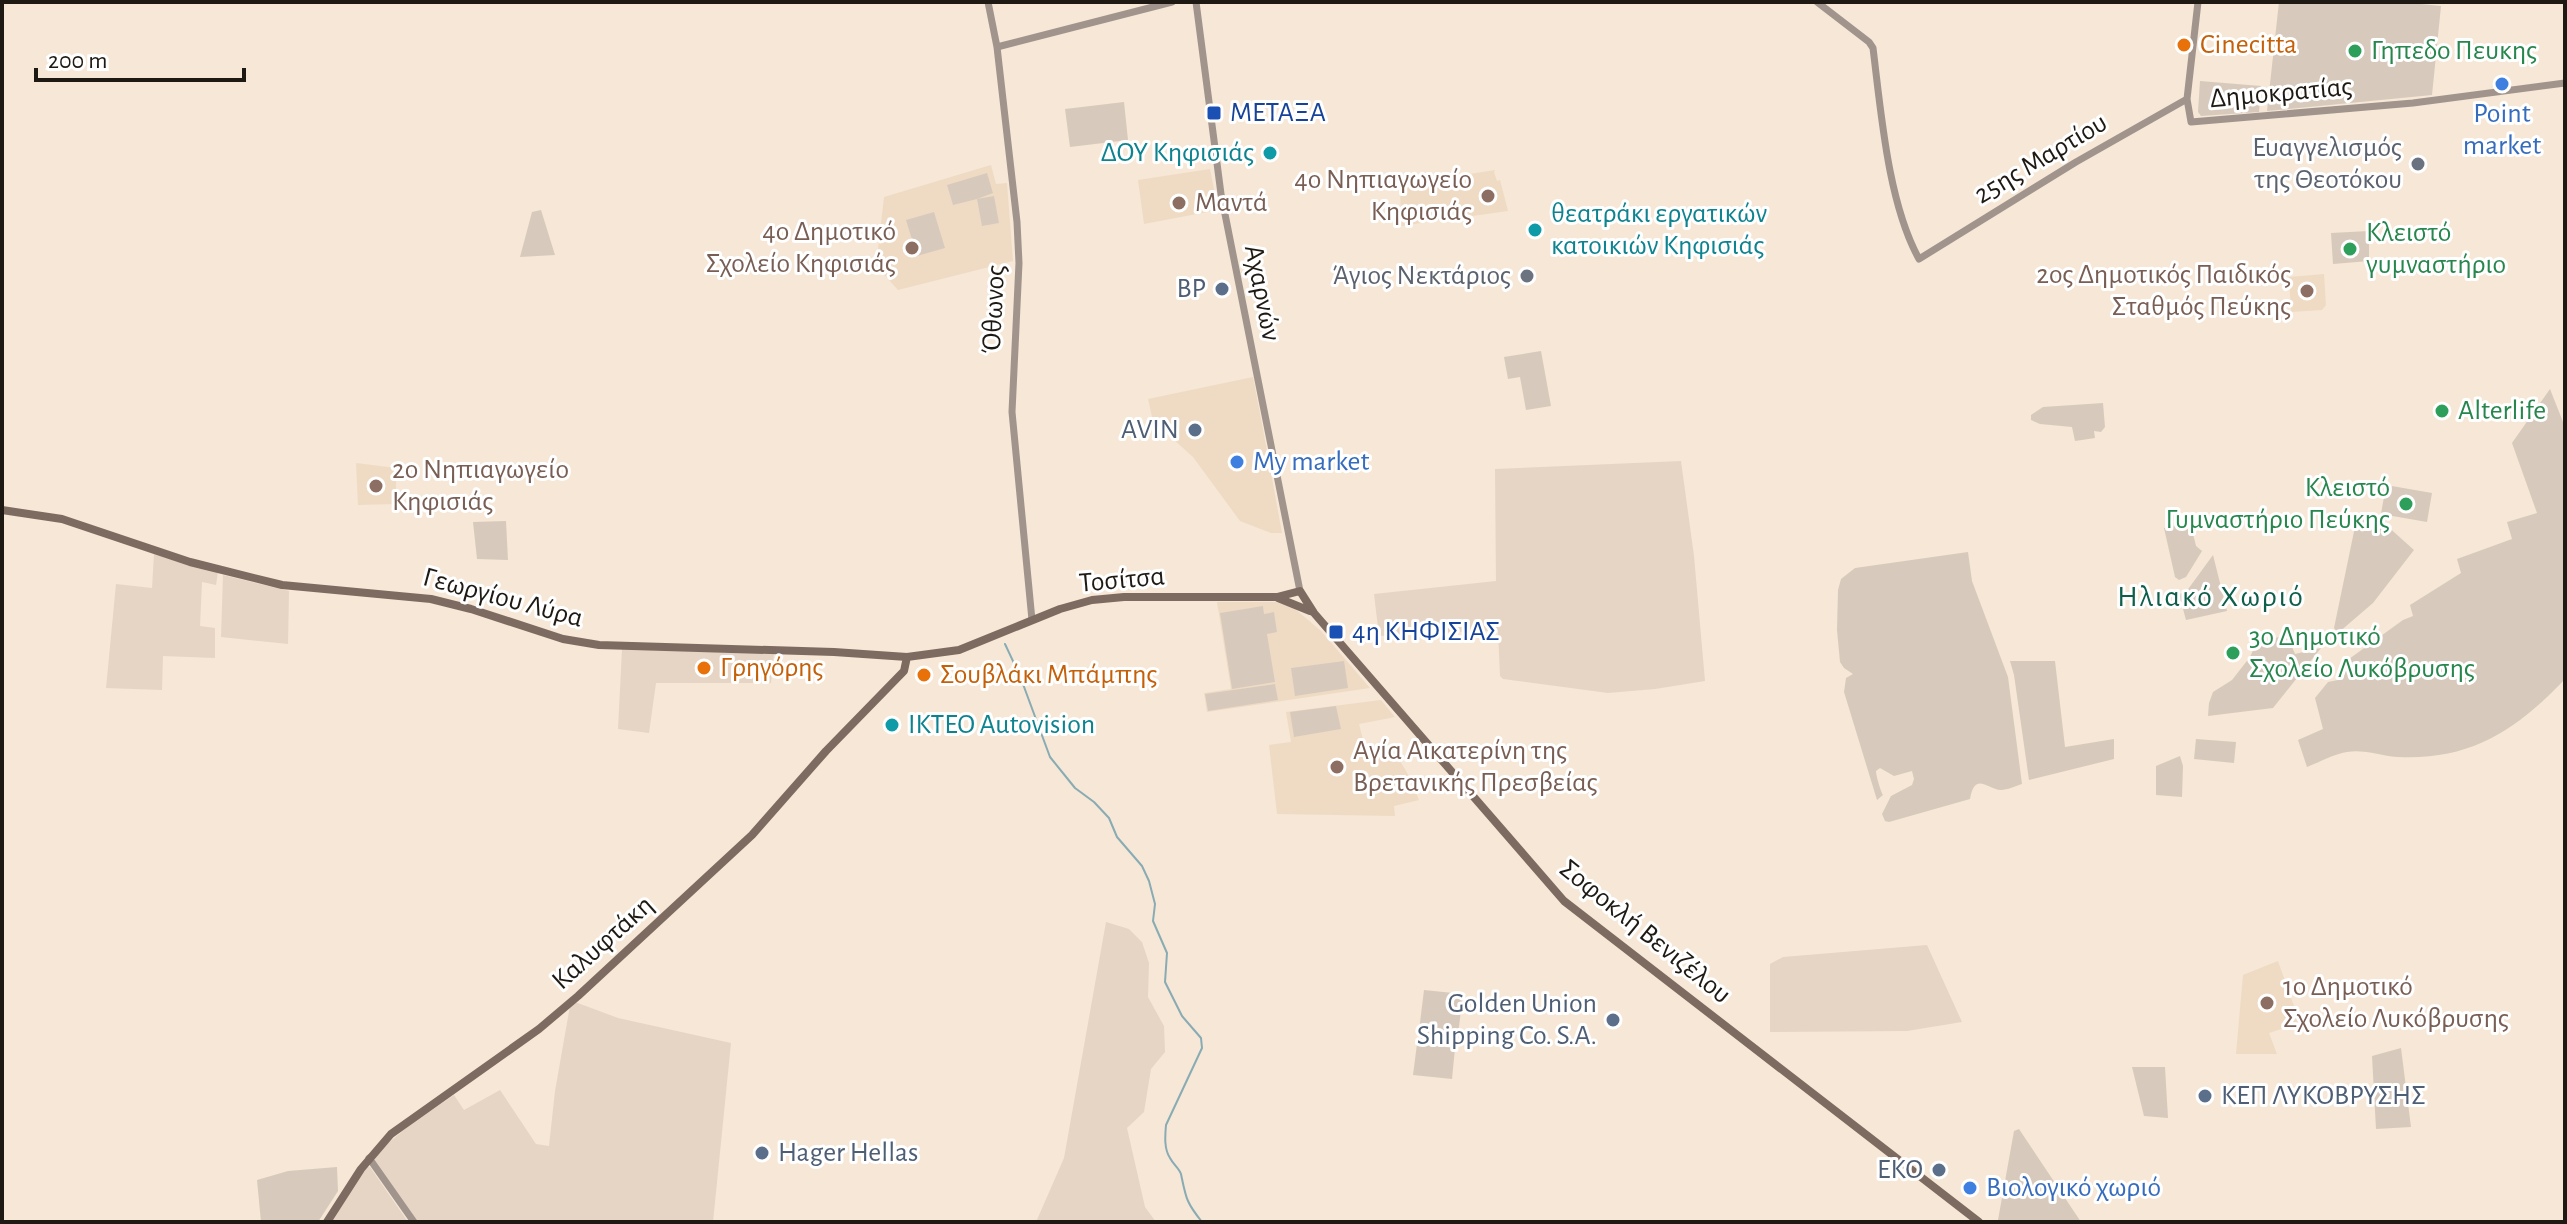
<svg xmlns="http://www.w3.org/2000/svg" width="2567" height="1224" font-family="'Alegreya Sans',sans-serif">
	<rect width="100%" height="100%" fill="#f6e7d6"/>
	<path fill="#efdbc4" d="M991 165 996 184 1007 183 1013 261 898 290 876 266 884 197Z
		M1210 169 1218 210 1144 224 1138 180Z
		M1495 170 1494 172 1497 181 1500 180 1508 211 1444 220 1442 217 1439 220 1396 227 1395 220H1401L1400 188 1394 186Z
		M2324 274 2326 305 2322 310 2291 312 2289 277Z
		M1253 377 1262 424 1282 533H1271L1240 521 1193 457 1153 421 1148 399Z
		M356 463 396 468V504L358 505Z
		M1217 602H1276L1294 608 1321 631 1370 688 1207 712 1204 693 1231 689Z
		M1381 700 1395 717 1359 724 1367 756 1392 747 1410 778 1419 800 1394 806 1395 816 1277 814 1269 745 1291 742 1286 712Z
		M2278 961 2300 1023 2269 1033 2277 1054H2236L2243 975Z"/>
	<path fill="#e6d5c4" d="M1681 461 1694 556 1705 681 1655 689 1608 693 1503 679 1500 676 1498 630 1379 636 1374 594 1496 581 1495 469Z
		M154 554 218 572 216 585 202 582 200 626 215 628V658L163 656 162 690 106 688 116 584 152 588Z
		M223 575 289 591 288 644 221 637Z
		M622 649 774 654 771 683H656L649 733 618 729Z
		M1106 922 1129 929 1142 942 1149 963 1148 997 1164 1026 1165 1052 1151 1069 1144 1112 1127 1128 1145 1207 1156 1222H1036L1064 1158Z
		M1927 945 1962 1022 1907 1031 1770 1032V964L1783 957Z
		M575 1002 618 1018 731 1043 713 1222H417L375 1162 374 1155 411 1124 454 1095 464 1110 500 1090 536 1144 549 1146 555 1091 570 1006Z
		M365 1167H370L408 1222H330Z"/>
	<path fill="#d7cabc" d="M2279 2H2401L2441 6 2432 95 2267 111Z
		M2200 81 2261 86 2259 112 2201 116 2198 112Z
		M1124 102 1128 140 1070 147 1065 109Z
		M987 173 993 193 977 199 994 196 999 223 982 226 977 199 953 205 947 185Z
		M541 210 555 255 520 257 532 212Z
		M934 212 945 248 917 256 906 220Z
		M2369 231V261L2333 264 2331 233Z
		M1541 351 1551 406 1526 410 1520 377 1508 379 1504 357Z
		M2550 389 2565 427V679C2517 730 2470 761 2397 757 2381 756 2364 749 2347 752 2334 754 2320 762 2307 767L2298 740 2323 729 2315 698 2328 682 2343 679 2349 659 2403 620 2413 616 2410 605 2461 573 2457 559 2512 539 2507 522 2537 513 2512 443Z
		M2103 403 2105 427 2101 432 2094 431 2095 438 2075 441 2072 427 2040 424 2031 420V415L2043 407Z
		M2386 485 2432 493 2427 522 2381 514Z
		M2357 517 2385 524 2414 550 2373 603 2338 633 2334 628Z
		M506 521 508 560 477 559 473 522Z
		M2190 522 2196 546 2202 551 2186 577 2179 580 2175 577 2164 528Z
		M1968 552 1972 581 2008 677 2022 784C2016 786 2007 790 2001 790 1987 789 1975 771 1970 799L1889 822 1885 821 1882 814 1891 796 1912 785 1914 779 1912 771 1894 776 1880 768 1876 771C1876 776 1881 792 1883 795L1877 800 1844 692 1846 678 1853 674 1844 668 1840 662 1837 630 1838 590 1841 579 1855 568Z
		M2213 555 2227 611 2186 620 2179 594 2186 592Z
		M1263 606 1264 614 1274 612 1277 632 1267 634 1275 682 1232 689 1220 613Z
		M2287 635 2295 654 2321 648 2273 708 2208 716 2209 703 2213 692 2232 680 2250 657 2255 646 2263 641Z
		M1344 661 1348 688 1295 696 1291 668Z
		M2010 661H2055L2065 747 2114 739V759L2029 780 2014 675Z
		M1275 684 1278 700 1208 711 1205 694Z
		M1336 706 1341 729 1294 737 1290 712Z
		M2196 739 2236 742 2234 763 2194 759Z
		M2180 756 2183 766 2182 797 2156 795V766Z
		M1424 990 1463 994 1457 1043 1418 1039Z
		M1417 1044 1455 1048 1452 1079 1413 1075Z
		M2401 1048 2411 1127 2376 1129 2372 1056Z
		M2132 1067H2165L2168 1118 2144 1116Z
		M2019 1129 2081 1222H2001L1998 1220 2014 1131Z
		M337 1167 338 1191 318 1222H261L257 1180 288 1171Z"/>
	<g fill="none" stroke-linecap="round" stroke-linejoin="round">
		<path stroke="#88abb4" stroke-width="2" d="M1005 644 1020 676 1050 757 1075 788 1094 802 1109 818 1117 837 1142 866 1149 881 1155 904 1153 921 1167 953 1165 982 1182 1016 1201 1038 1202 1048 1166 1125C1165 1136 1164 1149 1170 1158 1173 1164 1179 1168 1181 1174 1186 1198 1186 1202 1202 1222"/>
		<path stroke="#a1948d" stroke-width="7" d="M988 2 997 47 1017 222 1019 263 1012 412 1032 620
			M1196 2 1221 194 1300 591
			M1817 2 1869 42 1873 48C1881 112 1888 203 1919 259L2076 162 2187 99
			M2198 2 2187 99 2191 122 2413 103 2565 83
			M997 47 1172 2
			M369 1158 414 1222"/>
		<path stroke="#7d6b61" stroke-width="8" d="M2 510 62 519 190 562 282 585 431 599 471 609 563 639 599 645 834 652 907 657 959 650 1060 609 1092 600 1124 597H1277L1300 591 1314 613 1564 901 1979 1222
			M1278 598 1310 611
			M327 1222 361 1169 391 1134 539 1029 578 996 752 835 826 751 904 671 907 657"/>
	</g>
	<g fill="#e8710a" stroke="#fff" stroke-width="3">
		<circle cx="2184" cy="45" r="8"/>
		<circle cx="704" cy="668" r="8"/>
		<circle cx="924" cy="675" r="8"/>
	</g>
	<g fill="#2e9e5b" stroke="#fff" stroke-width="3">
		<circle cx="2355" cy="51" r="8"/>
		<circle cx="2350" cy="249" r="8"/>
		<circle cx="2442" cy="411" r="8"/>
		<circle cx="2406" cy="504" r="8"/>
		<circle cx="2233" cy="653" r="8"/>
	</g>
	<g fill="#3f7fe0" stroke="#fff" stroke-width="3">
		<circle cx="2502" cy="84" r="8"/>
		<circle cx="1237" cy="462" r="8"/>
		<circle cx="1970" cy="1188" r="8"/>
	</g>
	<g fill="#1a4fb4" stroke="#fff" stroke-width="3">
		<rect x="1206" y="105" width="16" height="16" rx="4"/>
		<rect x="1328" y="624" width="16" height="16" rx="4"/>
	</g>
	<g fill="#0f9aa8" stroke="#fff" stroke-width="3">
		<circle cx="1270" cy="153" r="8"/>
		<circle cx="1535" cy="230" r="8"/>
		<circle cx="892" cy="725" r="8"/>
	</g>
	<g fill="#6b7280" stroke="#fff" stroke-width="3">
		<circle cx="2418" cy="164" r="8"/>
		<circle cx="1527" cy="276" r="8"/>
	</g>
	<g fill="#8d6e63" stroke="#fff" stroke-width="3">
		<circle cx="1488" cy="196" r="8"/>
		<circle cx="1179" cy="203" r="8"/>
		<circle cx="912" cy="248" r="8"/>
		<circle cx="2307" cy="291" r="8"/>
		<circle cx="376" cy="486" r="8"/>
		<circle cx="1337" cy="767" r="8"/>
		<circle cx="2267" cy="1003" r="8"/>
	</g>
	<g fill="#5c6f8a" stroke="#fff" stroke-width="3">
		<circle cx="1222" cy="289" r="8"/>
		<circle cx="1195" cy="430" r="8"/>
		<circle cx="1613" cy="1020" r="8"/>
		<circle cx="2205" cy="1096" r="8"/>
		<circle cx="762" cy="1153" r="8"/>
		<circle cx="1939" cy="1170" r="8"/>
	</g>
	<g text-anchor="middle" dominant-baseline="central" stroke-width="6" stroke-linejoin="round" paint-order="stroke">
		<g font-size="28" fill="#c56008" stroke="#fff" text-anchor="start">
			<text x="2200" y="45">Cinecitta</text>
			<text x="720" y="668">Γρηγόρης</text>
			<text x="940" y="675">Σουβλάκι Μπάμπης</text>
		</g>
		<g font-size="28" fill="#27864d" stroke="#fff" text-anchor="start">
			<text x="2371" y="51">Γηπεδο Πευκης</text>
			<text x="2366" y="233">Κλειστό<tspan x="2366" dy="32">γυμναστήριο</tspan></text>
			<text x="2458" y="411">Alterlife</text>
			<text x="2390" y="488" text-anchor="end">Κλειστό<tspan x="2390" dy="32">Γυμναστήριο Πεύκης</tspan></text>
			<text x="2249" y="637">3ο Δημοτικό<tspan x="2249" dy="32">Σχολείο Λυκόβρυσης</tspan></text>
		</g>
		<g font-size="28" fill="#1e1913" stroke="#fff">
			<text transform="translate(2281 93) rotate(-5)">Δημοκρατίας</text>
			<text transform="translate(2041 159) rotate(-31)">25ης Μαρτίου</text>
			<text transform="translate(1262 293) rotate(79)">Αχαρνών</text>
			<text transform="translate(994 309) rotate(-87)">Όθωνος</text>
			<text transform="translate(1122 580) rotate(-5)">Τοσίτσα</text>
			<text transform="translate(503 598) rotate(15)">Γεωργίου Λύρα</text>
			<text transform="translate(1645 932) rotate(39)">Σοφοκλή Βενιζέλου</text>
			<text transform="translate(603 943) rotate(-42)">Καλυφτάκη</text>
		</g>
		<g font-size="28" fill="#164399" stroke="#fff" text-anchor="start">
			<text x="1230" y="113">ΜΕΤΑΞΑ</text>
			<text x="1352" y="632">4η ΚΗΦΙΣΙΑΣ</text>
		</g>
		<g font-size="28" fill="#366cbe" stroke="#fff" text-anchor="start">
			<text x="2502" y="114" text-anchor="middle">Point<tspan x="2502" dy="32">market</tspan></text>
			<text x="1253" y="462">My market</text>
			<text x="1986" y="1188">Βιολογικό χωριό</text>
		</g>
		<g font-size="28" fill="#5b616d" stroke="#fff" text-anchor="end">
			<text x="2402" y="148">Ευαγγελισμός<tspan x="2402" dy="32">της Θεοτόκου</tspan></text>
			<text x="1511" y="276">Άγιος Νεκτάριος</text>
		</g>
		<g font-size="28" fill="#0d838f" stroke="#fff" text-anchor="start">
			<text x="1254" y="153" text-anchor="end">ΔΟΥ Κηφισιάς</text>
			<text x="1551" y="214">θεατράκι εργατικών<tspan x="1551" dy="32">κατοικιών Κηφισιάς</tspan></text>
			<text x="908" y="725">ΙΚΤΕΟ Autovision</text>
		</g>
		<g font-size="28" fill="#785e54" stroke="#fff" text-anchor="start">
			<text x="1472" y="180" text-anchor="end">4ο Νηπιαγωγείο<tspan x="1472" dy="32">Κηφισιάς</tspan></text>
			<text x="1195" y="203">Μαντά</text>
			<text x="896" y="232" text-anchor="end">4ο Δημοτικό<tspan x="896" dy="32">Σχολείο Κηφισιάς</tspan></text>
			<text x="2291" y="275" text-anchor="end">2ος Δημοτικός Παιδικός<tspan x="2291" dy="32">Σταθμός Πεύκης</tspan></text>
			<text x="392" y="470">2ο Νηπιαγωγείο<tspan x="392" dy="32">Κηφισιάς</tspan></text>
			<text x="1353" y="751">Αγία Αικατερίνη της<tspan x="1353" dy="32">Βρετανικής Πρεσβείας</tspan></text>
			<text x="2283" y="987">1ο Δημοτικό<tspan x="2283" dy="32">Σχολείο Λυκόβρυσης</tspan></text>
		</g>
		<g font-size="28" fill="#4e5e75" stroke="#fff" text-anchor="end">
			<text x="1206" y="289">BP</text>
			<text x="1179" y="430">AVIN</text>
			<text x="1597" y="1004">Golden Union<tspan x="1597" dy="32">Shipping Co. S.A.</tspan></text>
			<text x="2221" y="1096" text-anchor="start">ΚΕΠ ΛΥΚΟΒΡΥΣΗΣ</text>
			<text x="778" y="1153" text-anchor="start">Hager Hellas</text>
			<text x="1923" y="1170">EKO</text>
		</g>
		<g font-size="30" letter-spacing="2" fill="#0e5e49" stroke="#fff">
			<text x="2211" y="597">Ηλιακό Χωριό</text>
		</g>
	</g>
	<rect width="2567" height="1224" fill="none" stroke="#1e1913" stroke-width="8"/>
	<path d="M36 68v12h208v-12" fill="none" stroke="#1e1913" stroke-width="4"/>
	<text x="48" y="68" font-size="24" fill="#1e1913" stroke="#ffffff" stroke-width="6" paint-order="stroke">200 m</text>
</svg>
